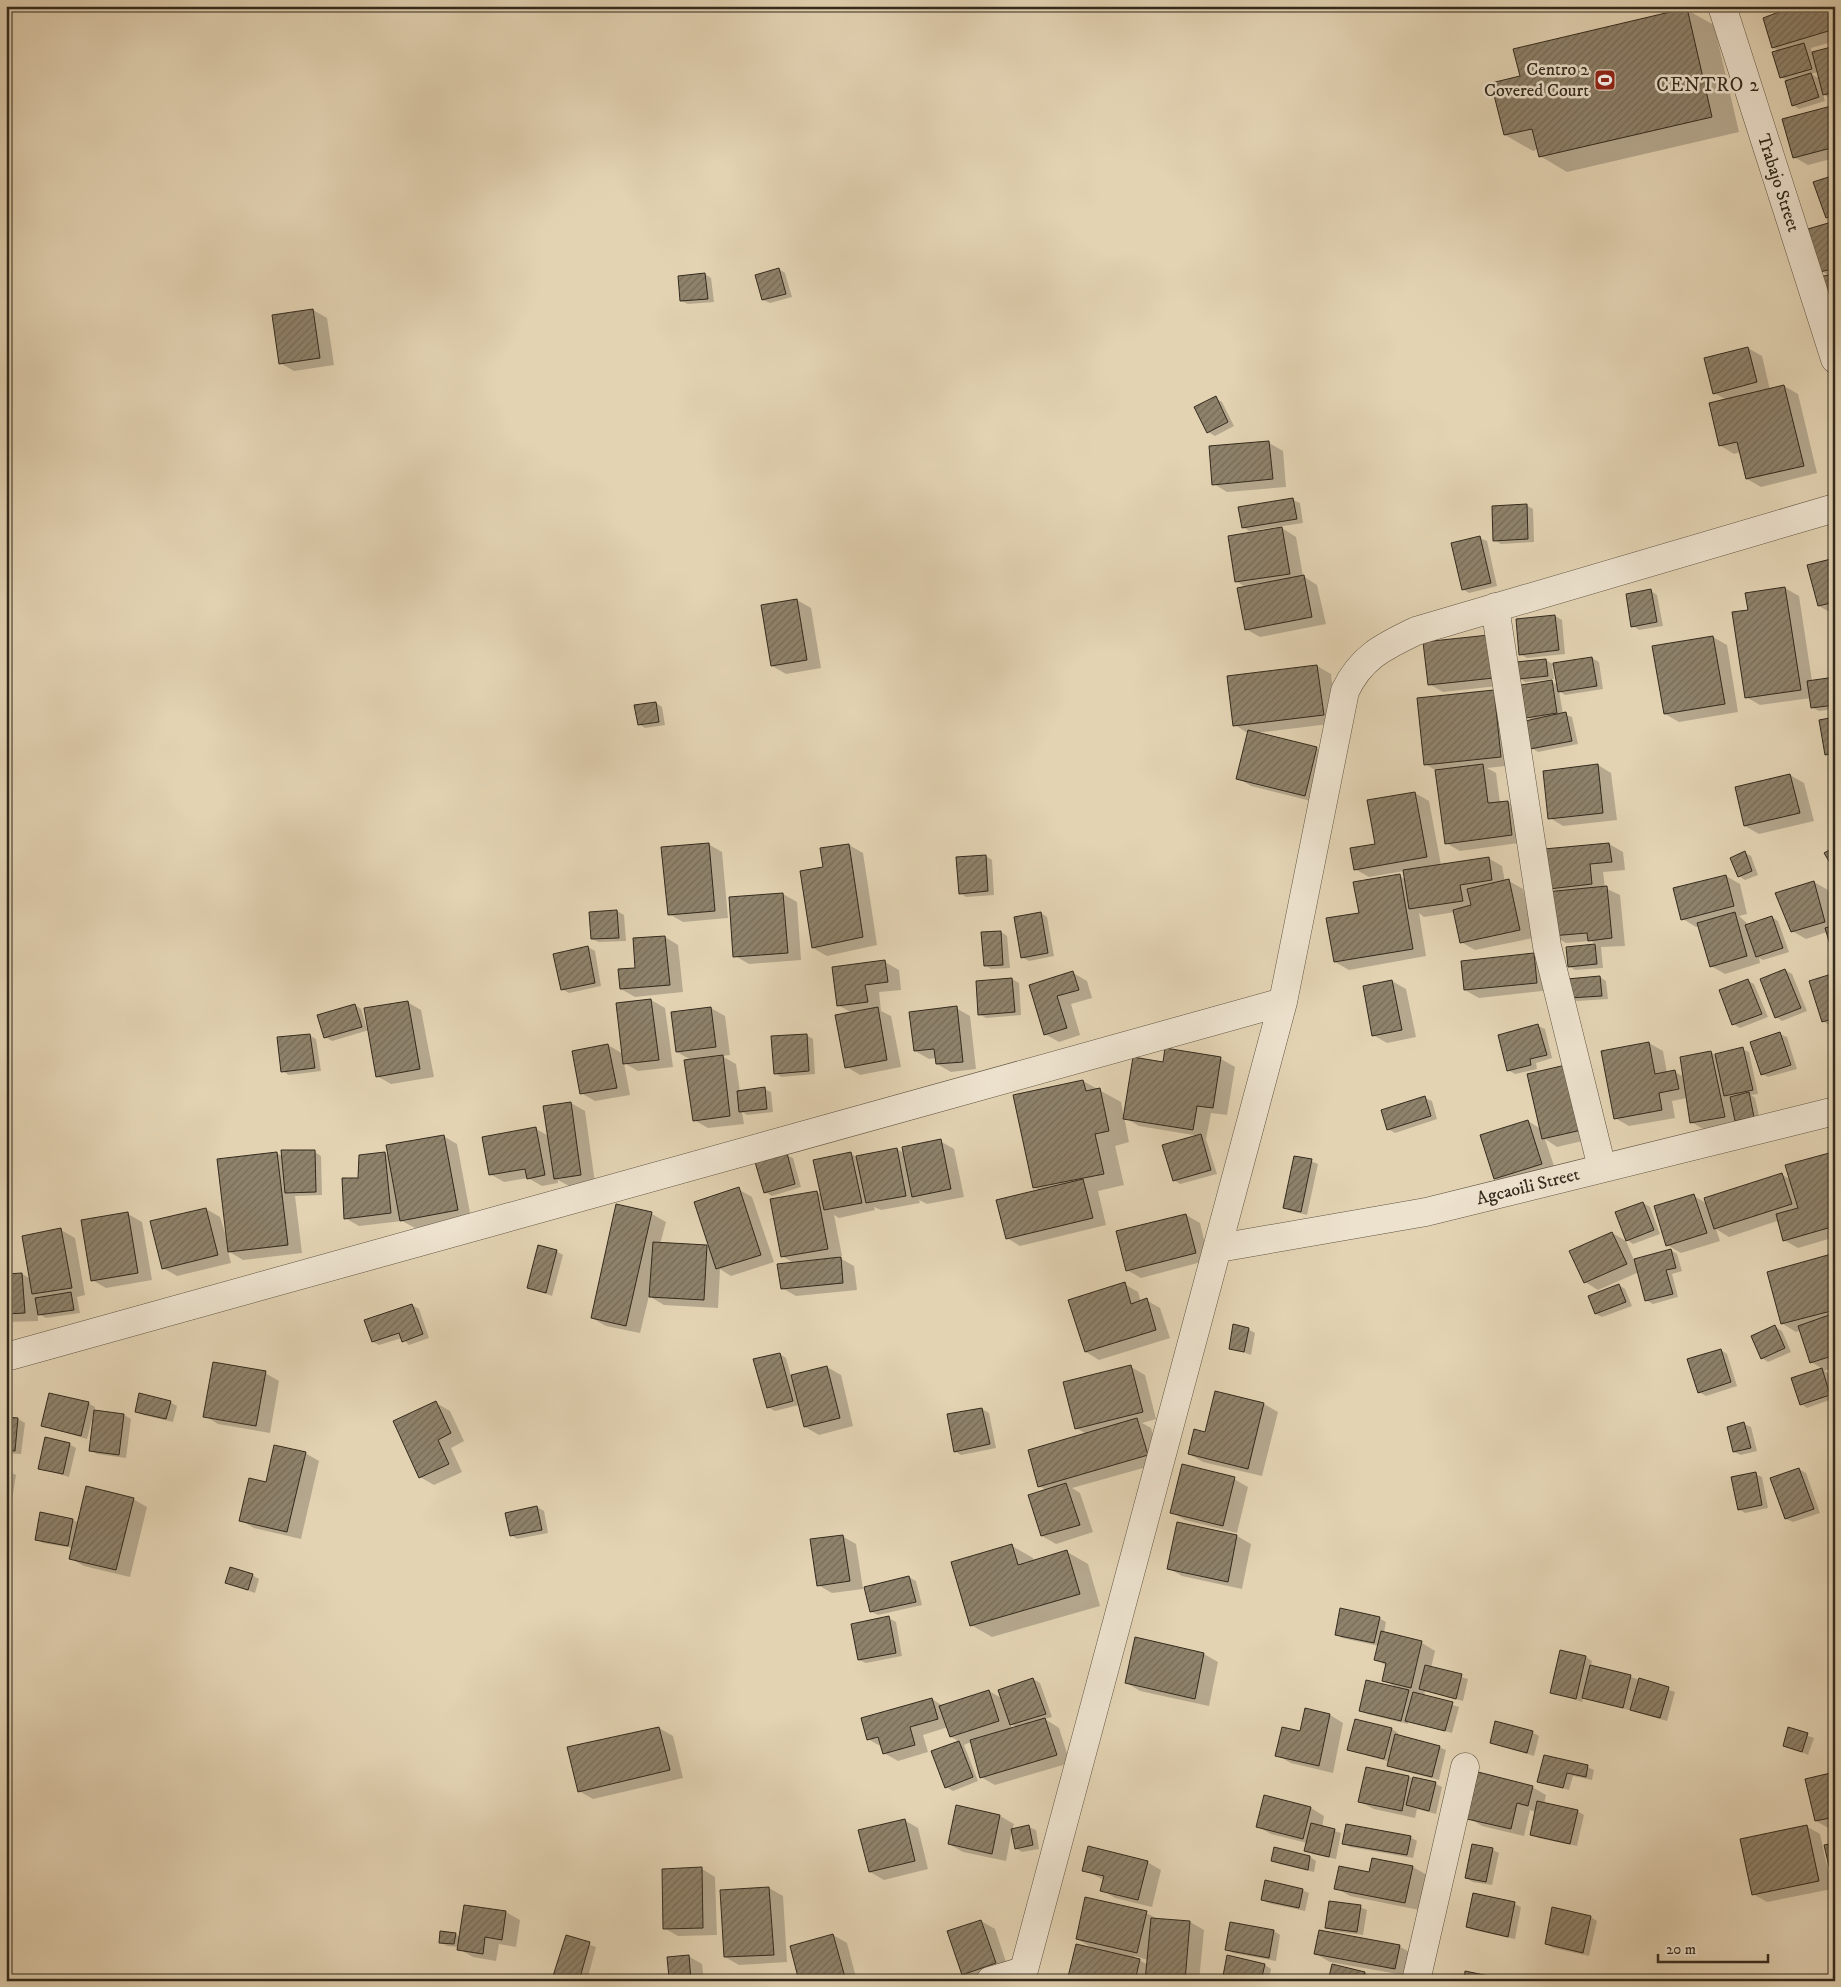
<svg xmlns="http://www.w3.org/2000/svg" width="1841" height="1987" font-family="'IM FELL DW Pica',serif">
	<defs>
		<pattern id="building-hatch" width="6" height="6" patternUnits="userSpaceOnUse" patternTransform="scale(1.25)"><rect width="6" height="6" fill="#8f826b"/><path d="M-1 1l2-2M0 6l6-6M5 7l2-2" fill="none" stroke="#756b57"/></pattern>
	</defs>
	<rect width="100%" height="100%" fill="#e3d3b3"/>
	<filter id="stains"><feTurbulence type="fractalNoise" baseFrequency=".004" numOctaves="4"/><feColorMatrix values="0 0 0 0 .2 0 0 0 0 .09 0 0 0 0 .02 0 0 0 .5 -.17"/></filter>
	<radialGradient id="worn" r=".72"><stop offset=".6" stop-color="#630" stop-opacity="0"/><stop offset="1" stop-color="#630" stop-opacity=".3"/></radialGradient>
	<path fill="#0003" fill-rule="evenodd" d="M1835 6V41L1811 48 1812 53 1835 48V101L1823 94 1825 101 1799 109 1793 105 1786 80 1781 77 1780 51 1773 48ZM1818 72 1820 79 1811 74Z
		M1687 10 1714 25 1739 132 1567 172 1540 156 1538 149 1533 151 1505 135 1521 77Z
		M1835 106V158L1808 165 1794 157Z
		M1835 176V222L1827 217Z
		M1835 222V323L1829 276 1822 271Z
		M779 269 785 273 792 297 770 303 763 300Z
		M705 274 711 278 714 302 688 304 681 301Z
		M313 310 327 318 334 365 294 371 280 363Z
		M1748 348 1762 356 1770 390 1784 386 1798 394 1817 473 1761 487 1747 479 1740 452 1734 454 1721 446 1727 400 1714 393Z
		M1215 398 1222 402 1234 426 1215 436 1208 432Z
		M1269 443 1283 451 1286 487 1227 492 1214 484Z
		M1293 500 1300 503 1303 523 1249 531 1243 527Z
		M1526 505 1533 509 1534 542 1501 544 1494 540Z
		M1282 528 1296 537 1303 576 1317 585 1326 624 1260 637 1246 629 1247 588 1236 581Z
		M1480 538 1487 541 1497 586 1469 593 1463 589Z
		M1835 559V613L1833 614 1819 606Z
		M1785 588 1799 596 1812 681 1835 678V709L1819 711 1812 707 1811 698 1760 705 1746 697 1749 611Z
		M1651 591 1657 595 1663 626 1639 630 1633 626Z
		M797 600 811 608 821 668 786 674 772 666Z
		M1555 616 1562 620 1565 654 1527 658 1520 654 1517 620Z
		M1713 637 1727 645 1738 712 1679 722 1665 714Z
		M1425 643 1507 685 1443 692 1429 684Z
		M1592 658 1599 662 1603 689 1565 695 1559 691 1563 714 1572 717 1578 744 1538 752 1532 748 1533 720 1527 717 1550 681 1558 685 1554 666H1552L1554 679 1525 682 1519 678 1545 660 1553 664Z
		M1317 666 1331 674 1337 723 1255 733 1316 748 1330 756 1319 803 1251 786 1238 778 1249 734 1235 725Z
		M1493 691 1507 699 1514 765 1487 768 1496 773 1500 803 1508 802 1521 810 1526 842 1460 851 1446 843 1437 771 1425 764Z
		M656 703 662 707 665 725 645 728 639 724Z
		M1835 719V759L1826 754Z
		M1598 765 1611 773 1617 820 1563 826 1550 818Z
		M1790 775 1804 783 1814 821 1759 834 1745 826Z
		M1415 793 1429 801 1441 865 1488 858 1502 866 1505 882 1509 881 1523 889 1533 938 1475 950 1461 942 1455 912 1424 917 1419 913 1426 956 1349 970 1335 962 1360 914 1400 876 1405 879 1404 871 1369 877 1355 869 1376 845 1368 801Z
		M708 844 722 852 728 918 683 922 669 914Z
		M1609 844 1623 852 1625 870 1603 872 1605 888 1620 895 1625 946 1601 947 1603 968 1575 970 1569 966 1568 948 1597 945 1591 941 1566 943 1552 935 1557 892 1550 888Z
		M849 845 863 853 877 945 827 956 813 948 824 868Z
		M1745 853 1751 856 1758 875 1745 880 1739 876Z
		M986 856 992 860 994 895 966 897 960 893Z
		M1726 876 1740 884 1747 914 1739 916 1749 925 1772 917 1778 921 1789 952 1763 960 1759 958 1760 963 1725 974 1711 966 1699 926 1696 927 1683 919Z
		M1814 882 1828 890 1835 916V949L1832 947 1827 932 1806 939 1792 931Z
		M783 894 797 902 801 960 749 964 735 956Z
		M617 911 624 915 626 941 599 942 592 939Z
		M1041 913 1047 917 1054 956 1029 961 1022 957Z
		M1001 932 1007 936 1010 968 991 969 985 965Z
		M665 937 678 945 683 992 635 997 621 989Z
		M588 947 595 951 601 986 569 993 562 989Z
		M1534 954 1548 962 1551 990 1479 998 1465 990Z
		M885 962 899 970 901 990 879 992 881 1011 891 1016 901 1067 860 1075 847 1067 852 1013 838 1005Z
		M1785 970 1792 974 1807 1011 1782 1021 1776 1017Z
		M1073 973 1087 981 1092 998 1071 1004 1080 1035 1059 1042 1045 1034 1030 986Z
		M1835 974V1034L1832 1027 1823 1021Z
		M1600 977 1606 981 1608 999 1577 1001 1570 998Z
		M1012 979 1019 983 1021 1015 986 1018 979 1014 978 982Z
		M1392 981 1406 989 1416 1037 1387 1043 1373 1035Z
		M1748 981 1754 984 1768 1017 1740 1028 1733 1024Z
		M651 1000 665 1008 673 1067 638 1071 624 1063 630 1095 595 1101 581 1093 608 1045 623 1054Z
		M407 1002 421 1010 434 1077 391 1084 377 1076 369 1030 332 1041 325 1037 355 1005 361 1009 367 1029Z
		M711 1008 725 1016 730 1055 722 1056 736 1064 740 1092 764 1089 771 1092 773 1112 747 1115 742 1112 744 1124 708 1128 694 1120 691 1060 677 1052Z
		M956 1008 970 1016 976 1069 951 1072 937 1064 936 1058 929 1059 915 1051Z
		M1538 1026 1545 1029 1552 1058 1536 1063 1537 1069 1515 1074 1508 1070Z
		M1780 1034 1787 1037 1797 1069 1768 1077 1762 1074Z
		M309 1035 316 1039 321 1071 289 1075 282 1071Z
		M806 1035 813 1039 815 1074 781 1077 775 1073Z
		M1649 1043 1663 1051 1667 1073 1675 1072 1684 1077 1711 1052 1716 1055 1742 1049 1749 1052 1758 1094 1751 1095 1755 1098 1760 1120 1705 1130 1691 1122 1687 1098 1672 1101 1675 1118 1629 1126 1615 1118Z
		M1166 1049 1221 1059 1235 1067 1227 1115 1211 1113 1206 1139 1217 1174 1180 1184 1174 1180 1199 1136 1139 1126 1125 1118 1164 1063Z
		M1529 1075 1599 1137 1557 1147 1545 1139 1556 1172 1509 1186 1495 1178 1528 1121 1541 1129Z
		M1083 1081 1121 1102 1129 1142 1115 1146 1124 1185 1098 1191 1106 1225 1020 1246 1007 1238 1040 1191 1034 1187Z
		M1425 1098 1432 1101 1437 1119 1395 1133 1388 1129Z
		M571 1103 585 1111 595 1183 569 1186 558 1180V1183L542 1186 528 1178 504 1182 490 1174 536 1129 549 1136Z
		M443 1136 457 1144 471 1218 415 1228 402 1221 359 1226 345 1218 359 1179 384 1153 389 1156Z
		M940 1141 954 1149 964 1197 927 1204 919 1200 920 1203 881 1210 874 1207 875 1210 839 1218 834 1215 842 1256 838 1257 854 1266 857 1290 796 1296 782 1288 794 1263 782 1256 817 1192 822 1195 851 1154 857 1157 897 1149 905 1154Z
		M315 1152 321 1156 322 1195 295 1196 302 1253 243 1260 228 1251 231 1263 177 1276 163 1268 206 1209 220 1217 228 1243 277 1153 283 1157Z
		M1833 1153 1835 1154V1237L1798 1248 1784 1240 1777 1221 1729 1237 1716 1229 1720 1241 1681 1253 1667 1245 1694 1196 1706 1203 1781 1174 1791 1180Z
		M786 1155 793 1158 801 1187 772 1196 765 1192Z
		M1311 1161 1318 1164 1307 1215 1291 1211 1285 1208Z
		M738 1189 752 1197 774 1262 731 1276 720 1269 718 1308 664 1305 649 1296 640 1333 606 1326 592 1318 617 1206 652 1214 666 1222 660 1244 707 1246 711 1249Z
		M1643 1203 1650 1207 1660 1234 1633 1244 1627 1240Z
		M128 1214 142 1222 152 1280 106 1288 92 1280Z
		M1186 1215 1200 1223 1209 1260 1141 1278 1127 1270Z
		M61 1230 75 1238 85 1295 77 1297 80 1313 46 1318 38 1314V1321L6 1322V1275L22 1274 31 1279Z
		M1612 1233 1626 1241 1634 1260 1671 1250 1677 1254 1682 1271 1672 1274 1678 1297 1653 1304 1646 1300 1639 1272 1598 1290 1585 1282Z
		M556 1251 563 1255 552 1296 529 1288Z
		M1835 1254V1367L1824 1371 1828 1373 1835 1398 1807 1408 1801 1404 1792 1379 1823 1369 1811 1362 1801 1330 1796 1332 1783 1324Z
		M1124 1284 1138 1292 1141 1302 1146 1300 1160 1308 1170 1338 1099 1360 1086 1352Z
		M1619 1285 1625 1289 1632 1306 1602 1317 1596 1314Z
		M412 1305 419 1309 429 1338 409 1345 402 1338 379 1345 373 1342Z
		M1775 1327 1782 1331 1791 1352 1768 1362 1762 1358Z
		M1248 1329 1255 1333 1251 1355 1230 1348Z
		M1721 1350 1727 1354 1737 1386 1706 1396 1699 1392Z
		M780 1354 786 1358 791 1376 827 1367 841 1375 853 1426 819 1435 805 1427 799 1405 775 1411 768 1407Z
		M1131 1367 1145 1375 1156 1419 1142 1423 1151 1428 1161 1463 1072 1488 1080 1493 1093 1532 1056 1544 1042 1536 1048 1491 1039 1486 1087 1434 1076 1428Z
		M265 1373 279 1381 270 1433 218 1424 205 1416Z
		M1216 1392 1264 1404 1278 1412 1262 1476 1203 1462 1189 1454 1206 1434Z
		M170 1402 177 1406 173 1422 143 1415 136 1411Z
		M88 1403 95 1407 87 1439 43 1426Z
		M436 1403 450 1411 464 1441 451 1448 462 1472 434 1485 420 1477Z
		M982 1409 989 1413 996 1448 961 1455 955 1451Z
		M96 1411 124 1415 131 1419 126 1458 97 1454 90 1450Z
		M6 1418 18 1419 25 1423 21 1454 6 1453Z
		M1744 1424 1751 1427 1757 1451 1741 1455 1734 1452Z
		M69 1444 76 1448 69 1477 39 1468Z
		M305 1453 319 1461 301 1539 254 1528 240 1520 267 1483Z
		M1799 1469 1806 1473 1820 1513 1793 1522 1786 1519Z
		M6 1470 16 1475 9 1518 6 1517Z
		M1755 1474 1762 1477 1768 1508 1745 1513 1739 1509Z
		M1234 1479 1248 1487 1237 1533 1185 1520 1171 1512Z
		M133 1499 147 1507 130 1577 84 1566 70 1558 73 1548 43 1543 36 1539 41 1514 73 1520 79 1523Z
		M537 1507 544 1511 548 1533 517 1539 511 1535Z
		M1178 1524 1237 1536 1251 1544 1242 1589 1182 1576 1168 1568Z
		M842 1536 856 1544 863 1589 832 1593 818 1585Z
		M1012 1546 1033 1558 1034 1562 1067 1552 1088 1564 1100 1606 992 1637 971 1625Z
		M252 1575 259 1579 255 1593 227 1583Z
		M909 1577 916 1581 922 1605 878 1615 872 1612Z
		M889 1618 896 1622 902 1656 866 1663 859 1660Z
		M1379 1618 1386 1622 1384 1633 1422 1643 1435 1651 1431 1668 1468 1679 1463 1701 1425 1691 1424 1696 1459 1707 1452 1733 1408 1721V1724L1367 1714 1360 1710 1398 1688 1383 1680 1387 1666 1375 1659 1379 1646 1342 1638 1336 1634Z
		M1136 1639 1204 1654 1218 1662 1209 1706 1140 1691 1127 1683Z
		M1586 1657 1592 1661 1591 1666 1631 1677 1675 1692 1667 1721 1583 1697 1582 1702 1551 1692Z
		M1033 1679 1040 1683 1052 1717 1045 1719 1059 1728 1070 1763 995 1785 981 1777 971 1742 964 1745 978 1781 953 1791 946 1787 933 1752 960 1742 951 1737 948 1727 923 1735 928 1752 898 1761 884 1753 882 1747 868 1739 932 1699 943 1706 989 1691 1003 1699ZM1011 1724 1017 1728 1012 1729Z
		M1330 1715 1343 1723 1333 1773 1291 1763 1277 1755 1301 1732Z
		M659 1728 673 1736 683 1778 593 1799 579 1791Z
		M1392 1729 1398 1733 1397 1736 1439 1747 1446 1750 1439 1780 1395 1769 1389 1765 1390 1762 1348 1750Z
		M1789 1729 1814 1738 1808 1755 1784 1745Z
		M1532 1732 1539 1736 1534 1756 1491 1743Z
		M1587 1767 1594 1770 1592 1780 1573 1776 1569 1790 1538 1781Z
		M1835 1773V1828L1830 1829 1816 1821Z
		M1409 1777 1436 1784 1442 1787 1436 1814 1417 1809 1415 1818 1374 1809 1360 1802Z
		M1532 1787 1546 1795 1544 1804 1577 1811 1584 1815 1577 1846 1538 1838 1531 1834 1536 1812 1530 1810 1524 1836 1482 1826 1469 1818Z
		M1311 1808 1324 1816 1322 1827 1341 1833 1336 1859 1312 1854 1306 1850 1307 1843 1271 1834 1257 1826Z
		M1000 1816 1014 1824 1012 1830 1029 1827 1036 1830 1039 1849 1022 1852 1016 1848 1012 1830 1006 1861 963 1852 949 1844Z
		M904 1820 918 1828 928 1869 884 1880 870 1872Z
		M1806 1826 1820 1834 1832 1889 1767 1902 1753 1894Z
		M1410 1837 1417 1841 1413 1858 1350 1847 1344 1844Z
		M1275 1849 1310 1857 1316 1861 1314 1872 1279 1864 1272 1860Z
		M1493 1850 1499 1853 1492 1885 1473 1882 1466 1878Z
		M1373 1859 1413 1867 1427 1875 1419 1910 1350 1896 1336 1888 1370 1874Z
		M1147 1862 1161 1870 1152 1907 1115 1898 1102 1890 1104 1880 1084 1870Z
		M702 1869 715 1877 717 1935 678 1936 664 1928Z
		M769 1888 783 1896 787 1962 739 1965 725 1957Z
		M1302 1890 1309 1893 1305 1911 1268 1903 1262 1899Z
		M1474 1895 1515 1904 1521 1907 1515 1939 1473 1930 1467 1927Z
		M1360 1907 1367 1910 1363 1935 1333 1931 1327 1927Z
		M506 1912 520 1920 516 1947 499 1944 496 1961 473 1957 459 1949V1947L447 1946 440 1942 455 1934 461 1937Z
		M1146 1913 1158 1919 1190 1922 1204 1930 1199 1981H1069L1096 1950 1077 1939ZM1135 1956 1148 1960V1965L1134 1957Z
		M1591 1917 1597 1921 1589 1956 1553 1948 1546 1944Z
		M981 1921 995 1929 1009 1971 974 1981 963 1974Z
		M1231 1923 1274 1931 1280 1935 1276 1961 1233 1953 1226 1949Z
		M833 1935 847 1943 857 1981H801Z
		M567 1937 596 1947 587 1981H567L555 1975Z
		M1399 1946 1413 1954 1409 1976 1330 1962 1316 1954Z
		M688 1956 702 1964 704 1981H651L670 1979Z
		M1228 1957 1265 1965 1271 1969 1269 1981H1223Z
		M1365 1973 1371 1976 1370 1981H1330Z"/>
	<path fill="url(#building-hatch)" stroke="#332a1d" d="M1777 6H1835V29L1772 48 1763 18 1779 12Z
		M1687 8 1712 117 1539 157 1532 129 1504 135 1491 83 1520 76 1513 49Z
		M1804 43 1812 69 1780 78 1772 52Z
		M1835 46V92L1823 95 1812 52Z
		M1811 73 1819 97 1792 106 1785 81Z
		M1835 105V147L1793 158 1782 119Z
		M1835 175V215L1826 218 1813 182Z
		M1835 221V268L1820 272 1808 229Z
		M779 268 786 294 762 300 755 275Z
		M705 273 708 299 680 301 678 276Z
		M1835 274V319L1818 277Z
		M313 309 320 358 279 364 272 315Z
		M1748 347 1757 382 1713 394 1704 358Z
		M1784 385 1804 466 1746 479 1737 442 1719 446 1709 403Z
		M1216 396 1228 422 1207 433 1194 407Z
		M1269 441 1273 479 1212 485 1209 446Z
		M1293 498 1297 519 1242 528 1238 507Z
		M1527 504 1528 539 1493 541 1492 506Z
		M1282 527 1290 574 1235 582 1228 536Z
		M1480 536 1491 583 1462 590 1451 543Z
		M1835 558V602L1818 606 1807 565Z
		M1304 575 1312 617 1245 630 1237 588Z
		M1785 587 1801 690 1745 698 1732 612 1748 610 1745 593Z
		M1651 589 1657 622 1631 627 1626 594Z
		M797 599 807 660 771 666 761 605Z
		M1555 615 1559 650 1519 655 1516 619Z
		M1489 635 1494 678 1428 685 1423 642Z
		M1713 636 1725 704 1664 714 1652 646Z
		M1592 657 1597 686 1558 692 1553 663Z
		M1546 659 1548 676 1518 679 1516 662Z
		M1317 665 1324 715 1233 726 1227 676Z
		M1835 677V705L1811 708 1807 681Z
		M1552 680 1557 713 1526 718 1521 685Z
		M1494 690 1501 757 1424 765 1417 698Z
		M656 702 659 722 638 725 634 705Z
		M1566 712 1572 741 1530 749 1525 721Z
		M1835 717V753L1825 755 1819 720Z
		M1248 730 1317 747 1305 796 1236 779Z
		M1483 764 1488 803 1508 801 1512 835 1445 844 1435 770Z
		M1598 764 1603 813 1548 819 1543 771Z
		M1790 774 1800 813 1744 826 1735 787Z
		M1415 792 1427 857 1354 870 1350 848 1375 844 1367 800Z
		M709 843 715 911 668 915 661 847Z
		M1609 843 1612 862 1590 864 1592 884 1549 889 1544 849Z
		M849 844 863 937 812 948 800 871 823 867 820 848Z
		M1835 847V871L1824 853Z
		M1745 851 1752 871 1738 877 1730 858Z
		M986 855 988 891 959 894 956 857Z
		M1489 857 1492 880 1460 885 1463 901 1409 909 1403 870Z
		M1400 874 1413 949 1334 962 1326 918 1359 913 1353 882Z
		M1726 875 1734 906 1681 920 1673 888Z
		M1509 879 1520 930 1460 943 1453 910 1471 905 1467 889Z
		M1814 881 1825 922 1791 932 1775 893Z
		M1607 886 1612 938 1588 941 1587 933 1551 936 1546 892Z
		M783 893 788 953 733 957 729 897Z
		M617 910 619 938 591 939 589 912Z
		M1041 912 1048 953 1021 958 1014 917Z
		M1735 912 1747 956 1710 967 1697 923Z
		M1772 916 1783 948 1756 957 1745 925Z
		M1835 925V947L1831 948 1825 928Z
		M1001 931 1003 965 984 966 981 932Z
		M665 936 670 985 620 989 618 969 635 968 633 938Z
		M1595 944 1597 964 1568 967 1566 947Z
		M588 946 595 983 561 990 553 954Z
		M1534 953 1537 983 1464 990 1461 961Z
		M885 960 888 982 865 985 868 1002 837 1006 832 967Z
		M1785 969 1801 1008 1775 1018 1760 979Z
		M1073 971 1079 990 1057 996 1067 1028 1044 1035 1029 985Z
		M1835 973V1018L1822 1022 1809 981Z
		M1600 976 1602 996 1569 998 1567 979Z
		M1012 978 1015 1012 978 1015 976 981Z
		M1748 979 1762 1014 1732 1025 1719 990Z
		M1392 980 1402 1030 1372 1036 1363 986Z
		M651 999 659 1060 623 1064 616 1003Z
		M408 1001 420 1069 376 1077 364 1008Z
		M355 1004 362 1027 324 1038 317 1015Z
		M957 1006 963 1062 936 1064 934 1049 914 1051 909 1012Z
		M711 1007 716 1047 676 1052 671 1012Z
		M878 1007 887 1060 845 1068 835 1015Z
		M1538 1024 1547 1055 1530 1059 1531 1065 1507 1071 1498 1035Z
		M1780 1032 1791 1065 1761 1075 1750 1042Z
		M310 1034 315 1068 281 1072 277 1037Z
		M807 1034 809 1071 774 1074 771 1036Z
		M1649 1042 1655 1074 1675 1070 1679 1089 1659 1093 1662 1110 1614 1119 1601 1051Z
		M608 1044 617 1088 580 1094 572 1051Z
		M1743 1047 1753 1090 1724 1096 1715 1054Z
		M1165 1048 1221 1057 1213 1108 1197 1106 1193 1130 1123 1119 1133 1057 1163 1062Z
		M1711 1051 1725 1117 1690 1123 1680 1057Z
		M723 1055 730 1116 693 1121 684 1060Z
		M1570 1064 1586 1129 1542 1139 1527 1074Z
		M1083 1080 1086 1091 1100 1088 1109 1131 1095 1134 1104 1174 1033 1188 1013 1095Z
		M765 1087 767 1109 739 1112 737 1091Z
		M1749 1092 1754 1117 1735 1121 1730 1097Z
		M1425 1096 1431 1116 1387 1130 1381 1110Z
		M571 1102 581 1175 554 1179 543 1106Z
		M1528 1120 1542 1164 1494 1179 1480 1135Z
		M536 1127 545 1175 527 1179 525 1169 489 1175 482 1137Z
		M1201 1134 1211 1170 1173 1181 1162 1145Z
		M444 1135 458 1210 400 1221 386 1145Z
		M941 1139 951 1189 912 1197 902 1147Z
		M897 1148 906 1196 866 1203 856 1156Z
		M281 1150H315L316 1192 285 1193Z
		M277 1152 288 1245 228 1252 217 1159Z
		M385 1152 391 1213 344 1219 342 1178H358L359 1155Z
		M851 1152 862 1203 824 1210 813 1160Z
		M1833 1152 1835 1226 1783 1241 1776 1214 1798 1208 1785 1165Z
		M787 1153 795 1184 764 1193 755 1162Z
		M1294 1156 1312 1159 1301 1212 1283 1208Z
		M1782 1173 1792 1204 1714 1229 1704 1198Z
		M1083 1179 1093 1218 1006 1239 996 1200Z
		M739 1187 761 1255 716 1269 694 1202Z
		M817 1191 828 1249 781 1257 770 1199Z
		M1694 1194 1707 1233 1666 1246 1654 1206Z
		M1643 1202 1654 1230 1626 1241 1615 1212Z
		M616 1204 652 1212 626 1326 591 1318Z
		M206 1208 218 1255 162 1269 150 1221Z
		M128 1212 138 1273 91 1281 81 1220Z
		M1186 1214 1196 1253 1126 1271 1116 1231Z
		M61 1228 72 1288 32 1294 22 1236Z
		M1612 1232 1627 1264 1584 1283 1569 1251Z
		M653 1242 707 1245 704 1300 649 1297Z
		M538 1245 557 1250 546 1293 527 1288Z
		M1671 1249 1676 1268 1666 1270 1673 1294 1645 1301 1634 1259Z
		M1835 1253V1310L1781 1324 1767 1272Z
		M841 1257 843 1283 781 1289 777 1264Z
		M22 1273 25 1313 6 1314V1274Z
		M1125 1282 1131 1304 1147 1298 1156 1330 1085 1352 1068 1300Z
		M1619 1284 1626 1302 1595 1314 1588 1296Z
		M71 1292 74 1310 38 1315 35 1298Z
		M412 1304 423 1334 402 1342 399 1333 372 1342 364 1320Z
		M1835 1313V1355L1810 1363 1798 1326Z
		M1233 1324 1249 1328 1244 1352 1229 1349Z
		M1775 1325 1785 1348 1761 1359 1751 1336Z
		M1721 1349 1731 1382 1698 1393 1687 1359Z
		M780 1353 793 1401 767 1408 753 1359Z
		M213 1362 266 1371 256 1426 203 1417Z
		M1131 1365 1143 1412 1075 1429 1063 1382Z
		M827 1366 840 1418 804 1427 791 1375Z
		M1822 1368 1830 1395 1800 1405 1791 1378Z
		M1215 1391 1264 1403 1248 1469 1188 1454 1194 1429 1205 1432Z
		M49 1393 89 1402 81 1436 41 1426Z
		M139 1393 171 1401 166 1419 135 1412Z
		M436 1401 451 1433 438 1440 449 1464 419 1478 393 1421Z
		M982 1408 990 1444 954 1452 947 1414Z
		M94 1410 124 1414 119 1455 89 1451Z
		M6 1417 18 1418 15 1451 6 1450Z
		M1137 1418 1148 1455 1038 1487 1028 1450Z
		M1744 1422 1751 1448 1733 1452 1727 1427Z
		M45 1437 70 1443 63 1474 38 1469Z
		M274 1445 306 1452 287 1532 239 1521 249 1478 266 1482Z
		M1182 1464 1235 1477 1223 1526 1170 1513Z
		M1799 1468 1814 1509 1785 1519 1770 1478Z
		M1756 1472 1762 1505 1738 1510 1731 1477Z
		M1066 1483 1080 1525 1041 1536 1028 1495Z
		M86 1486 134 1498 116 1570 69 1559Z
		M537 1506 542 1530 510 1536 505 1513Z
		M40 1512 73 1519 68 1546 35 1540Z
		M1177 1522 1237 1535 1228 1582 1167 1569Z
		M843 1535 850 1581 817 1586 810 1539Z
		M1012 1544 1018 1565 1067 1550 1080 1594 970 1626 951 1562Z
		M230 1567 253 1574 248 1590 225 1583Z
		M909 1576 916 1602 870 1612 864 1587Z
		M1340 1608 1380 1617 1374 1643 1335 1635Z
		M889 1616 896 1653 858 1660 851 1624Z
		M1381 1631 1422 1641 1411 1688 1382 1681 1386 1663 1374 1660Z
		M1135 1637 1204 1653 1195 1699 1125 1683Z
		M1560 1650 1586 1656 1576 1699 1550 1693Z
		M1425 1665 1462 1674 1456 1699 1419 1689Z
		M1590 1665 1631 1675 1623 1708 1582 1698Z
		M1033 1678 1046 1714 1010 1725 998 1690Z
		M1639 1678 1669 1687 1660 1718 1630 1710Z
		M1366 1680 1409 1690 1401 1721 1359 1711Z
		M989 1690 999 1721 950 1737 939 1706Z
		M1413 1692 1453 1702 1445 1731 1405 1721Z
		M932 1698 938 1719 910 1727 915 1745 883 1754 878 1737 867 1740 861 1718Z
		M1305 1708 1330 1714 1319 1766 1275 1756 1282 1727 1300 1731Z
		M1045 1718 1057 1755 980 1778 970 1740Z
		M1355 1719 1392 1728 1384 1759 1347 1750Z
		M1495 1721 1533 1731 1527 1753 1490 1743Z
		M659 1727 670 1770 578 1792 567 1747Z
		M1788 1727 1808 1733 1802 1752 1783 1746Z
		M1395 1734 1440 1746 1432 1777 1387 1766Z
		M959 1741 973 1777 945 1788 931 1751Z
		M1544 1755 1588 1765 1586 1777 1567 1773 1563 1788 1537 1782Z
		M1366 1767 1409 1776 1402 1811 1358 1802Z
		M1478 1772 1533 1786 1528 1806 1517 1803 1511 1829 1467 1819Z
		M1835 1772V1817L1815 1821 1805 1779Z
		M1413 1777 1436 1782 1429 1811 1406 1805Z
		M1264 1795 1311 1807 1303 1839 1256 1827Z
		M1537 1801 1578 1810 1570 1844 1530 1835Z
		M956 1805 1000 1815 992 1854 948 1844Z
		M905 1819 915 1861 869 1872 858 1830Z
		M1311 1823 1335 1829 1329 1857 1304 1851Z
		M1346 1824 1411 1836 1407 1855 1342 1844Z
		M1029 1825 1033 1845 1015 1849 1011 1829Z
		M1807 1825 1819 1881 1752 1895 1740 1839Z
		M1835 1843V1892L1824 1845Z
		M1472 1844 1493 1848 1486 1882 1465 1878Z
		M1088 1846 1148 1861 1138 1900 1100 1891 1104 1876 1082 1871Z
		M1274 1847 1310 1856 1308 1870 1271 1861Z
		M1372 1858 1413 1866 1405 1903 1334 1889 1339 1866 1369 1872Z
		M702 1867 703 1928 663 1929 662 1869Z
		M1265 1880 1303 1889 1299 1908 1261 1900Z
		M769 1887 774 1955 724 1957 720 1890Z
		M1473 1893 1515 1902 1508 1937 1466 1927Z
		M1085 1897 1147 1911 1137 1953 1076 1939Z
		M1329 1901 1361 1905 1357 1932 1325 1928Z
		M464 1905 506 1911 502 1940 485 1937 483 1954 457 1950Z
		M1552 1907 1591 1916 1583 1953 1545 1944Z
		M1151 1918 1190 1921 1185 1981H1145Z
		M981 1920 996 1963 962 1975 947 1931Z
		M1230 1922 1274 1930 1269 1958 1225 1950Z
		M1319 1930 1400 1945 1395 1969 1314 1954Z
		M440 1931 456 1933 454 1944 439 1943Z
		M833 1934 846 1981H799L790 1946Z
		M566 1935 590 1942 579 1981H569L553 1976Z
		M1076 1944 1140 1959 1135 1981H1067Z
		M689 1955 691 1981H639L669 1978 667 1957Z
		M1227 1955 1265 1964 1261 1981H1222Z
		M1332 1964 1365 1972 1363 1981H1328Z
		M1465 1971 1513 1981H1464Z"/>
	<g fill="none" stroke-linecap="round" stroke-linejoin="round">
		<g stroke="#5f5442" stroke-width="29">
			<path id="minor" d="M1722 6 1835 359
				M1495 607 1547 946 1602 1168
				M1219 1248 1426 1212 1835 1111
				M6 1357 1283 1002
				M990 1981 1023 1971
				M1021 1981 1283 1002 1345 691C1361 657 1383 647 1416 631L1835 508
				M1416 1981 1465 1767"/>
		</g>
		<use href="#minor" stroke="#ede2ce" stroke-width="28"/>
	</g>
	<defs>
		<g id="stadium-square" transform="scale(1.125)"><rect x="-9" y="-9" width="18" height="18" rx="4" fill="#8f2418" stroke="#ede2ce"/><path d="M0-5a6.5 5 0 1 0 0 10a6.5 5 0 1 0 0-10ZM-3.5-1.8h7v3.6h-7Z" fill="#fff"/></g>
	</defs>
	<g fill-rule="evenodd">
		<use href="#stadium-square" x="1605" y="80"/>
	</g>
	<g text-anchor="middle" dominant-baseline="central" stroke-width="5" stroke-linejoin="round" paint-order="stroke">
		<g font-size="18" fill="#332a1d" stroke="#ede2ce" text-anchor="end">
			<text x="1589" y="70">Centro 2<tspan x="1589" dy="21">Covered Court</tspan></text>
		</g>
		<g font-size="18" fill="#332a1d" stroke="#ede2ce">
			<text transform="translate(1778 183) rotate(72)">Trabajo Street</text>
			<text transform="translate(1528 1187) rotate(-14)">Agcaoili Street</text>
		</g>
		<g font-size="19" letter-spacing="1" fill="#332a1d" stroke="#ede2ce">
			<text x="1708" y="85">CENTRO 2</text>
		</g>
	</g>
	<rect width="1841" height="1987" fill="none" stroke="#e3d3b3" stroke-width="25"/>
	<rect x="8" y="8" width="1826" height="1972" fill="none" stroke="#332a1d" stroke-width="2.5"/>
	<rect x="12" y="12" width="1816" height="1962" fill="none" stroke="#332a1d"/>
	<path d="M1658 1954v8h110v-8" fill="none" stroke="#332a1d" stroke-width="2.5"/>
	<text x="1666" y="1954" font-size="15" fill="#332a1d" stroke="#ede2ce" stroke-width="4" paint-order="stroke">20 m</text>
	<rect width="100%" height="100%" filter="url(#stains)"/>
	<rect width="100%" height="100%" fill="url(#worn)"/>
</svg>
